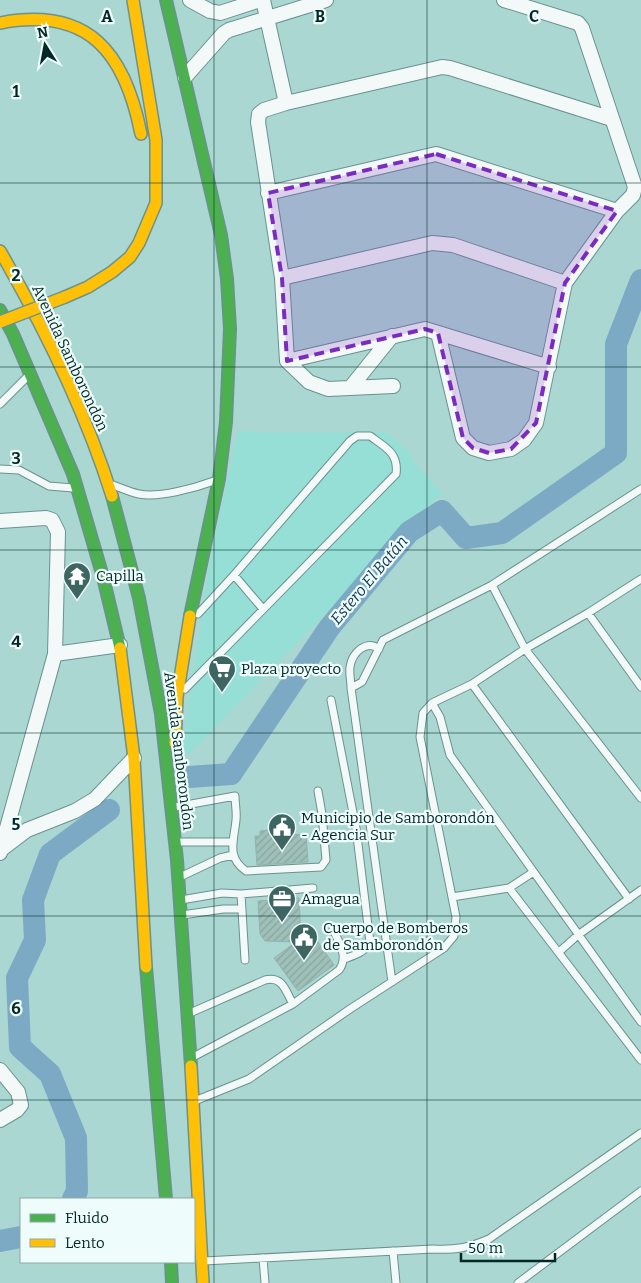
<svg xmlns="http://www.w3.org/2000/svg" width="641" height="1283" font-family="Bitter,serif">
	<defs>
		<pattern id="building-hatch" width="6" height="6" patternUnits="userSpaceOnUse" patternTransform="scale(1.25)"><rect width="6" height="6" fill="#9fc0b8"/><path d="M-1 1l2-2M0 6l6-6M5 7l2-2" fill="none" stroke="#87a59e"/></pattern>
	</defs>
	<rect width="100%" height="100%" fill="#aad7d2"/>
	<path fill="#95dfd7" d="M238 431 281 433 385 432 408 450 416 465 442 493 189 754 182 747 211 556Z"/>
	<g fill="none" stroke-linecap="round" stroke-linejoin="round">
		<path stroke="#7caac5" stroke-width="22" d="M189 777 231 774 329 628 409 532 442 511 466 538 502 533 616 453V344L641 280
			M73 1199 77 1191 76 1138 50 1074 20 1047 17 978 35 940 33 900 50 854 109 810
			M0 1241 21 1237"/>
	</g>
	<path fill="url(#building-hatch)" stroke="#92b4ad" d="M278 829 279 836 306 834 308 862 257 865 255 836H260V831Z
		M299 898 301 939 311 932 334 965 298 991 274 958 296 942 265 941 260 934 258 901Z"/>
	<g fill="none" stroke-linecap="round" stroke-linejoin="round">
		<g stroke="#6b928e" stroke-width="9">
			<path id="lane" d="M0 404 26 378
				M0 469 19 470 49 486 73 488
				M113 485C121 488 130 492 139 494 159 498 195 488 214 481
				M234 575 263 609
				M492 585 525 649 641 798
				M588 613 641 687
				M472 684 629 899
				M351 688C351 681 349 673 350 667 352 653 366 639 379 649
				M185 689 396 474C399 453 385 447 370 436H357L350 441 234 575 198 614
				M331 700 356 828 370 942C363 953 356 955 344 959
				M432 703 440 717 450 755 641 1022
				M175 807 235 796C235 804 237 812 236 820 234 841 226 857 246 871L321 867 326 860 322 814 318 791
				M178 842H232
				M182 876 220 858 233 855
				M509 888 641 1060
				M241 894 245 960
				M452 897 509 888 532 873
				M181 900 222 893 241 894 313 888
				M182 915 223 909H241
				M559 952 578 935 641 890
				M392 982 351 688 362 682 383 640 492 585 641 489
				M190 1013 265 980C283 976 285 990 293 1004
				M193 1057 293 1004 339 970C349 957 339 942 333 930
				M197 1100 249 1079 350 1009 444 948 454 936 456 917 420 737 423 713 432 703 472 684 525 649 588 613 641 579
				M393 1251 396 1283
				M263 1258 265 1283
				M204 1261 433 1249C456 1250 468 1248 489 1239L641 1133
				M518 1283 641 1191"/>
		</g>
		<g stroke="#6b928e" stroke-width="16">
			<path id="street" d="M190 0 210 11 220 13 260 0
				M263 0 286 103
				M185 77 224 33 229 30 326 0
				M268 193 436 154 617 211
				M282 278 432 243 453 245 565 283
				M438 333 463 438 473 448 489 453 511 449 524 440 536 423 565 283 617 211 633 195 635 187 582 28 578 23 504 0
				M287 361 425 329 549 367
				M393 386 328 389 309 382 287 361 282 278 258 122 259 114 264 110 286 103 442 67 450 68 612 119
				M351 387 392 336
				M0 521 46 518 52 520 58 532 55 654 0 853
				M55 654 120 645
				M2 849 27 830 75 811 95 799 134 758
				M0 1070 18 1092 21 1105 17 1110 0 1120"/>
		</g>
		<g stroke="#6b928e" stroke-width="14">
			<path id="fast" d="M166 0 221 235 227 279 230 329 226 422 219 479 190 616
				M0 310 13 334 73 474 103 577 120 648
				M112 496 139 598 161 714 177 860 191 1066
				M146 967 166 1199
				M171 1262 172 1283"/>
		</g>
		<g stroke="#6b928e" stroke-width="14">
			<path id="slow" d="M0 23C89 6 125 53 141 134
				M0 251C45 329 85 410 112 496
				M65 297 88 287 112 272 130 257 139 243 156 203V140L133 0
				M120 648 134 758 146 967
				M175 743 177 697 190 616
				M191 1066 203 1283"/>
		</g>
		<use href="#lane" stroke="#f2f9f8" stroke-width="7"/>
		<use href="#street" stroke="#f2f9f8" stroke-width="14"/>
		<use href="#fast" stroke="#4caf50" stroke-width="11"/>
		<use href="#slow" stroke="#ffc107" stroke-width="11"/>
		<g stroke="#6b928e" stroke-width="14" stroke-linecap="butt">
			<path id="slow-bridge" d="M0 322 65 297"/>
		</g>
		<use href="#slow-bridge" stroke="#ffc107" stroke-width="11"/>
	</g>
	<path fill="#7b2cbf" fill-opacity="0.2" stroke="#7b2cbf" stroke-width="4" stroke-dasharray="10 6" stroke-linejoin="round" d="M436 154 617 211 565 283 536 423 511 449 489 453 473 448 463 438 438 333 425 329 287 361 282 278 268 193Z"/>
	<path fill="none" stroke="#022825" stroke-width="1" stroke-opacity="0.55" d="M214 0V1283M427 0V1283M0 183H641M0 367H641M0 550H641M0 733H641M0 916H641M0 1100H641"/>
	<defs>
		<g id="temple-pin" transform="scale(1.4375)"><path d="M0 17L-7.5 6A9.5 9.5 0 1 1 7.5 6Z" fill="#3d6562" stroke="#eefdfb"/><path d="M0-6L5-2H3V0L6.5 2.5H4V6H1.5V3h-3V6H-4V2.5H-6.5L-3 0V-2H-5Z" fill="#fff"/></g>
		<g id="supermarket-pin" transform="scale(1.4375)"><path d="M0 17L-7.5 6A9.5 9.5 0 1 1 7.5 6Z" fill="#3d6562" stroke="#eefdfb"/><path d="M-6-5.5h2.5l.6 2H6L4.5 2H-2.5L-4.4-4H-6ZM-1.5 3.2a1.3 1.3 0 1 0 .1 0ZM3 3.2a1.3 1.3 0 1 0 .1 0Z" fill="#fff"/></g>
		<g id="civic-pin" transform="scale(1.4375)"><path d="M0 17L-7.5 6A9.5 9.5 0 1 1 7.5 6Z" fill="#3d6562" stroke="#eefdfb"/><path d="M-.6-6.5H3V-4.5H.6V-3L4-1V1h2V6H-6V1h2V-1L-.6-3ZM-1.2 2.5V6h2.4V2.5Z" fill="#fff"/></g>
		<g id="office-pin" transform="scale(1.4375)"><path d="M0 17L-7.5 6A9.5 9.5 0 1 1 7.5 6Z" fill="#3d6562" stroke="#eefdfb"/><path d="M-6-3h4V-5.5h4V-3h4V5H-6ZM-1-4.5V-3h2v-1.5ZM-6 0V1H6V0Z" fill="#fff"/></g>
	</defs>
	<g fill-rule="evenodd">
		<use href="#temple-pin" x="77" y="576"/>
		<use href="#supermarket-pin" x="222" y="669"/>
		<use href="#civic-pin" x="282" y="827"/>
		<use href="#office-pin" x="282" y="899"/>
		<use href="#civic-pin" x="304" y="937"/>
	</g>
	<g text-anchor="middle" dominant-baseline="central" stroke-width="4.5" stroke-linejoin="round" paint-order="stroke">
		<g font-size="15" fill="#022825" stroke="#eefdfb">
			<text transform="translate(70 358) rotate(65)">Avenida Samborondón</text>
			<text transform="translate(179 751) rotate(83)">Avenida Samborondón</text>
		</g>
		<g font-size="15" fill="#022825" stroke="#eefdfb" text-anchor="start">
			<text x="96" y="576">Capilla</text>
			<text x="241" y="669">Plaza proyecto</text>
			<text x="301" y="818">Municipio de Samborondón<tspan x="301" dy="17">- Agencia Sur</tspan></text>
			<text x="301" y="899">Amagua</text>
			<text x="323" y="928">Cuerpo de Bomberos<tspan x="323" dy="17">de Samborondón</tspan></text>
		</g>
		<g font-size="16" font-style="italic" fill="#103451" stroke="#eefdfb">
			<text transform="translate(369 580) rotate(-50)">Estero El Batán</text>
		</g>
	</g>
	<g font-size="16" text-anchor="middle" font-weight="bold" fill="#022825" stroke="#eefdfb" stroke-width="4.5" stroke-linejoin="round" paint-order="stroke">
		<text x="107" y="22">A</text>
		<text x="320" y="22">B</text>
		<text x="534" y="22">C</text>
		<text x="16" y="97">1</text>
		<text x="16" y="281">2</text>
		<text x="16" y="464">3</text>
		<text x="16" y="647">4</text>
		<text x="16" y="830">5</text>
		<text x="16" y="1014">6</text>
	</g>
	<rect x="20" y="1198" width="175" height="65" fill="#eefdfb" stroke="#90a8a5"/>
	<rect x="30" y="1214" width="25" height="8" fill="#4caf50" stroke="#90a8a5"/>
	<text x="65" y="1223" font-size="15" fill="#022825">Fluido</text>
	<rect x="30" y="1239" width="25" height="8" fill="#ffc107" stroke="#90a8a5"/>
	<text x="65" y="1248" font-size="15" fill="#022825">Lento</text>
	<g transform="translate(45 45) rotate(349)" stroke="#eefdfb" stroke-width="4" paint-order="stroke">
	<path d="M0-4L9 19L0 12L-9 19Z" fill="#022825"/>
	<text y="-8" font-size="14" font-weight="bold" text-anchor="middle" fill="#022825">N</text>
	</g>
	<path d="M461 1253v8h94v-8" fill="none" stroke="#022825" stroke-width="2.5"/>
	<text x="468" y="1253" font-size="15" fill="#022825" stroke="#eefdfb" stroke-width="4" paint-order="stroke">50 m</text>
</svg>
